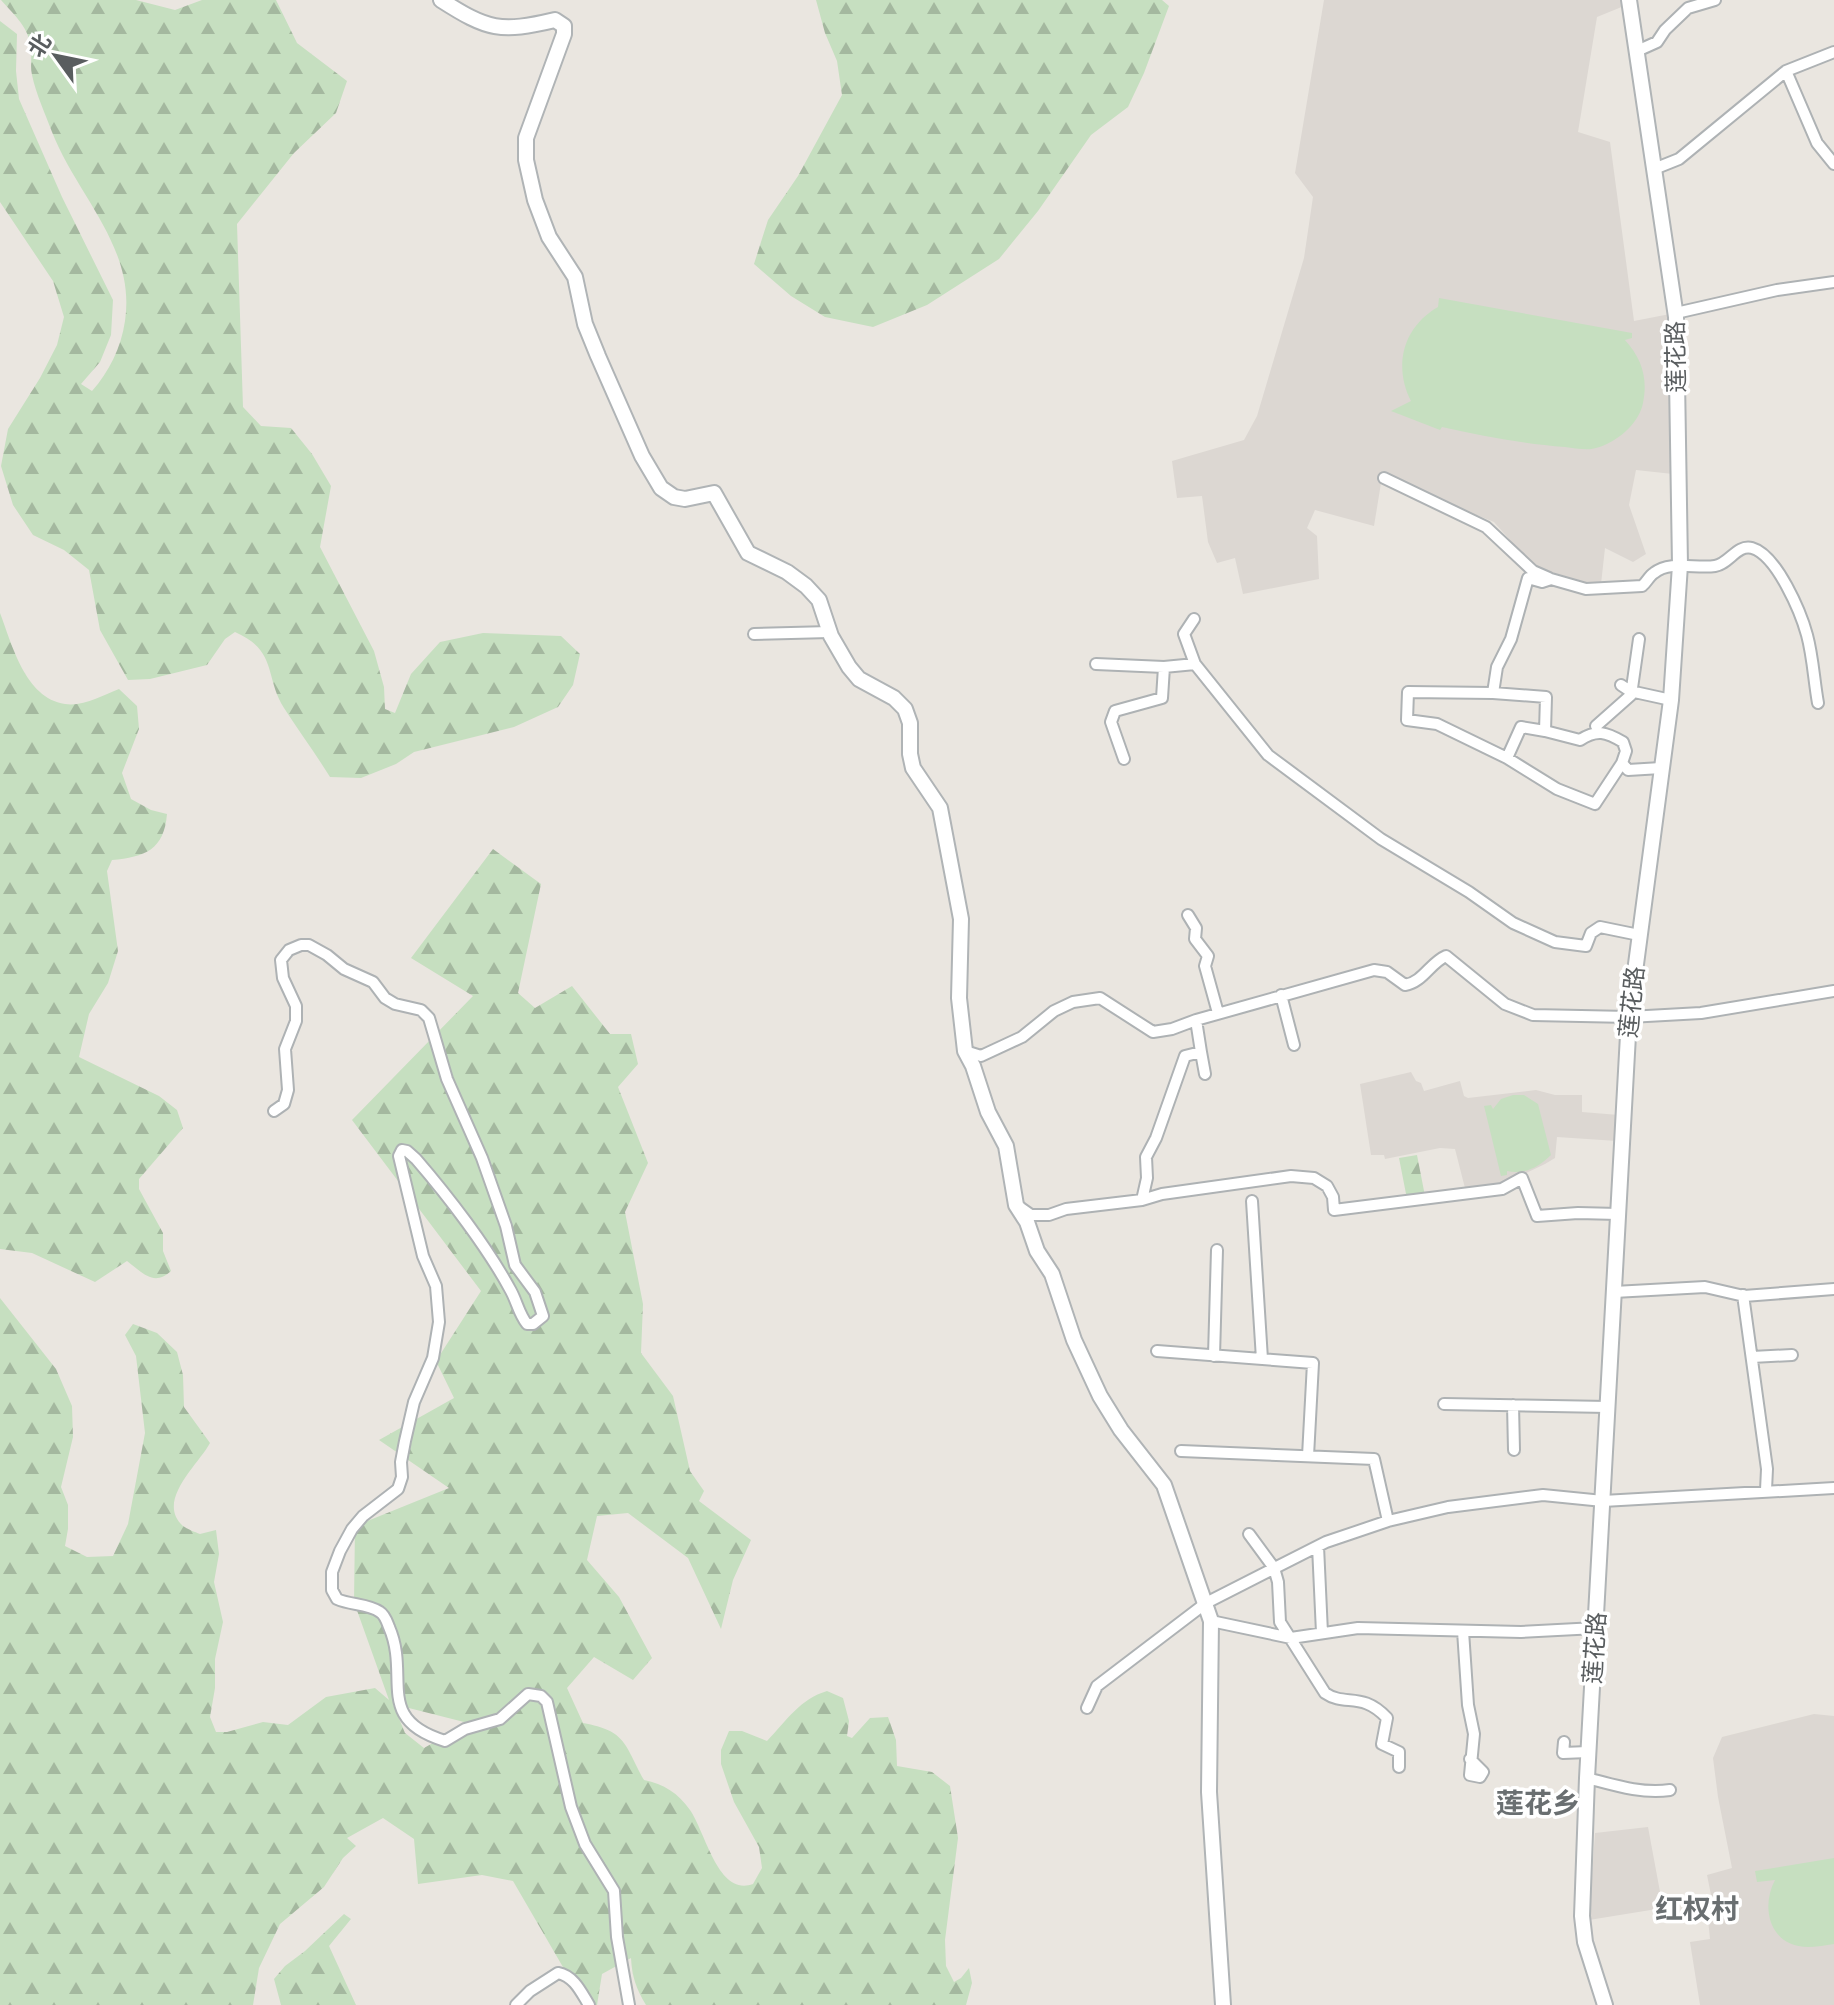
<svg xmlns="http://www.w3.org/2000/svg" width="1834" height="2005" font-family="'Nunito Sans','Noto Sans SC',sans-serif">
	<defs>
		<pattern id="forest-firs" width="22" height="20" patternUnits="userSpaceOnUse" patternTransform="scale(2)"><rect width="22" height="20" fill="#c6dfc0"/><path d="M5 1l3.5 6h-7zM16 11l3.5 6h-7z" fill="#a4b89f"/></pattern>
	</defs>
	<rect width="100%" height="100%" fill="#eae6e0"/>
	<path fill="#dcd7d2" d="M1324 0H1623L1624 6 1597 17 1578 132 1610 142 1634 321 1670 314 1673 474 1636 470 1629 505 1646 554 1633 562 1605 548 1601 584H1583L1533 566 1494 522 1382 477 1374 526 1315 510 1307 528 1317 536 1319 579 1243 594 1235 558 1217 563 1208 542 1202 496 1177 498 1172 461 1244 440 1257 416 1304 258 1313 197 1295 173Z
		M1411 1072 1416 1081 1421 1083 1424 1091 1460 1081 1464 1096 1468 1098 1536 1090 1555 1095H1582V1112L1619 1115 1617 1141 1557 1137 1555 1158 1545 1164 1494 1188 1466 1192 1455 1149 1440 1148 1385 1159 1384 1155H1371L1360 1084Z
		M1814 1714 1834 1716V2005H1700L1690 1942 1710 1939 1708 1919 1711 1895 1707 1875 1732 1868 1718 1797 1713 1758 1722 1737Z
		M1648 1827 1663 1908 1589 1920 1595 1833Z"/>
	<path fill="#c6dfc0" d="M1439 298 1632 333V338L1625 340C1642 359 1648 378 1643 403 1639 424 1616 443 1596 448 1587 451 1575 448 1565 447 1524 444 1482 436 1442 427L1440 430 1391 411 1411 401C1393 366 1403 327 1438 307Z
		M1513 1095H1524L1538 1104 1551 1155C1539 1167 1524 1175 1507 1171V1175L1501 1176 1484 1106 1491 1105 1493 1109 1501 1099Z
		M1834 1858V1944C1826 1945 1816 1947 1808 1947 1770 1947 1760 1908 1775 1880L1757 1882 1755 1871Z"/>
	<path fill="url(#forest-firs)" fill-rule="evenodd" d="M1 0H136L175 10 202 0H276L297 43 347 81 336 113 294 153 237 224 243 407 261 426 291 428 312 454 331 486 320 547 374 651 384 687 385 709 395 713 411 674 440 642 483 633 561 636 580 654 573 685 558 707 514 727 414 752 396 764 361 778 330 777C315 753 299 731 284 708 264 676 278 651 235 632L225 639 207 665 150 679 128 680 100 630 89 570 64 550 33 535 13 505 1 466 8 429 40 378 57 345 64 317 53 281 0 202V21L17 34 16 71 19 99 62 197 113 300 111 335 100 362 81 384 92 391C109 372 121 348 125 321 136 247 77 196 52 132 45 113 36 94 32 75 30 67 32 59 31 50 30 28 15 16 1 0Z
		M816 0H1162L1169 6 1144 73 1128 107 1091 135 1038 211 999 259 927 305 873 327 825 317 791 296 754 264 768 220 798 176 842 95 837 61 825 33Z
		M0 613C12 644 25 698 65 704 83 707 103 695 119 689L137 706 139 729 122 773 131 799 151 810 167 814C164 850 145 857 112 860L107 871 118 951 108 983 89 1014 79 1057 159 1096 177 1110 183 1128 139 1179V1189L163 1233V1251L171 1271C154 1287 143 1273 127 1261L95 1282 32 1253 0 1249Z
		M493 849 541 884 518 993 535 1008 572 986 610 1034H631L638 1064 618 1087 648 1163 625 1212 643 1304 641 1353 673 1396 690 1471 704 1491 699 1501 751 1540 733 1580 721 1629 688 1558 628 1513 597 1516 587 1560 619 1597 652 1658 633 1680 594 1657 567 1688 583 1723C627 1731 624 1744 644 1780 664 1784 678 1793 690 1810 706 1833 718 1897 753 1884L762 1868 759 1847 734 1802 721 1764V1750L729 1731H742L767 1741C787 1720 800 1699 827 1691L843 1698 849 1721 847 1736 852 1738 870 1718 888 1717 896 1740 897 1766 932 1772 950 1786 958 1838 945 1940 946 1966 954 1982 961 1978 969 1968 972 1983 966 2005H646C636 1988 632 1977 631 1958L602 1974 597 2005H585L513 1881 482 1875 418 1884 414 1839 383 1818 347 1838 356 1846 343 1858 324 1887 280 1924 259 1968 253 2005H0V1298L56 1369 72 1406 73 1437 61 1487 68 1505V1529L65 1546 87 1557 113 1556 128 1524 145 1433 136 1356 125 1335 133 1324 157 1333 177 1352 183 1375 184 1407 210 1443C199 1464 155 1501 183 1526 187 1529 195 1532 200 1534L216 1530 219 1554 214 1582 223 1622 215 1659V1688L210 1717 216 1732H227L263 1722 288 1725 326 1697 375 1688 389 1700 354 1602 355 1526 449 1488 379 1440 454 1398 436 1361 481 1291 352 1120 473 996 411 958ZM393 1704 468 1723 424 1748 405 1733Z
		M1417 1155 1425 1196 1407 1199 1399 1158Z
		M344 1914 351 1919 329 1946 356 2005H281L274 1979 285 1966 305 1951Z"/>
	<g fill="none" stroke-linecap="round" stroke-linejoin="round">
		<g stroke="#aeb2b4" stroke-width="14">
			<path id="street" d="M1637 51 1657 42 1665 30 1688 8 1715 0
				M1786 71 1817 143 1834 164
				M1654 169 1679 159 1786 71 1834 52
				M1676 313 1777 290 1834 282
				M1384 478 1486 527 1533 571 1549 578
				M1194 619 1184 634 1195 664 1268 755 1381 839 1469 892 1513 923 1555 942 1586 946 1591 933 1600 927 1639 935
				M754 634 830 632
				M1096 664 1164 667
				M1621 685 1630 691 1671 700
				M1493 693 1497 667 1511 639 1528 578 1542 582 1551 579 1586 589 1642 586C1647 582 1649 576 1654 573 1670 560 1696 569 1715 566 1729 564 1737 544 1752 548 1777 555 1801 613 1807 635 1813 657 1814 681 1818 703
				M1596 726 1631 695 1639 639
				M1545 731 1580 740C1597 729 1606 732 1623 742L1626 751 1622 763
				M1507 758 1521 727 1545 731 1546 697 1493 693 1408 692 1407 720 1437 724 1507 758 1557 789 1595 804 1622 763 1628 770 1661 768
				M1124 759 1111 722 1115 711 1162 698 1164 667 1195 664
				M1188 915 1196 928 1195 939 1208 956 1205 966 1218 1013
				M1281 995 1294 1045
				M965 1051 981 1056 1022 1037 1054 1011 1073 1002 1100 998 1153 1032 1172 1029 1196 1020 1374 970 1387 972 1405 985C1423 982 1430 963 1446 956L1505 1004 1533 1015 1629 1017 1701 1013 1834 991
				M1201 1052 1205 1074
				M274 1111 284 1104 288 1090 285 1049 296 1021V1006L283 978 281 960 289 950 301 945H309L327 955 344 969 373 982 385 998 395 1004 421 1010 429 1018 447 1079 482 1158 506 1226 515 1265 535 1292 543 1316 533 1324H527C519 1314 517 1302 511 1291 488 1248 448 1196 416 1159L407 1151 402 1150 399 1156 423 1256 436 1286 439 1322 433 1358 414 1402 405 1441 401 1462 402 1477 398 1489 363 1516 352 1529 340 1551 332 1572V1590L337 1599C350 1605 369 1604 380 1612 385 1615 387 1622 389 1627 411 1677 373 1719 445 1741L465 1729 500 1719 528 1694 541 1696 547 1702 571 1807 585 1844 614 1891 617 1937 629 2005
				M1142 1200 1147 1178 1146 1157 1156 1138 1185 1056 1201 1052 1196 1020
				M1252 1201 1262 1359
				M1021 1208 1031 1215H1049L1066 1209 1142 1200 1162 1194 1291 1176 1314 1178 1327 1186 1333 1197 1334 1210 1502 1189 1522 1178 1537 1216 1578 1213 1618 1214
				M1614 1292 1705 1287 1744 1296 1834 1289
				M1743 1295 1767 1469 1766 1490
				M1157 1351 1313 1363 1308 1456
				M1214 1356 1217 1250
				M1752 1357 1792 1355
				M1444 1404 1608 1407
				M1513 1405 1514 1450
				M1181 1451 1374 1459 1388 1521
				M1249 1534 1274 1568 1278 1582 1280 1622 1325 1693C1345 1707 1362 1691 1387 1718L1382 1744 1399 1752V1767
				M1318 1546 1322 1633
				M1211 1621 1291 1638 1358 1628 1521 1632 1596 1628
				M1463 1631 1468 1705 1474 1734 1470 1775 1480 1777 1483 1772 1470 1759
				M1087 1708 1097 1686 1206 1603 1326 1542 1388 1521 1448 1507 1543 1495 1603 1501 1834 1488
				M1564 1742 1563 1753 1588 1752
				M1587 1778C1614 1785 1641 1794 1670 1790
				M516 2005 530 1991 558 1973C574 1976 581 1992 589 2005"/>
		</g>
		<g stroke="#b0b4b6" stroke-width="18">
			<path id="secondary" d="M441 0C488 30 500 33 555 20L564 26V34L526 138V160L535 200 549 237 575 277 585 324 598 356 642 456 661 488 674 497 685 499 714 493 748 553 787 572 806 586 819 600 831 636 849 667 859 679 894 698 905 709 910 723V754L913 768 940 808 961 919 959 998 965 1051 973 1066 988 1112 1006 1146 1016 1205 1027 1222 1037 1251 1052 1274 1074 1340 1100 1396 1121 1430 1164 1485 1211 1621 1209 1792 1223 2005
				M1605 2005 1585 1942 1582 1916 1587 1778 1629 1017 1671 700 1680 565 1676 317 1629 0"/>
		</g>
		<use href="#street" stroke="#fff" stroke-width="10"/>
		<use href="#secondary" stroke="#fff" stroke-width="14"/>
	</g>
	<g text-anchor="middle" dominant-baseline="central" stroke-width="7" stroke-linejoin="round" paint-order="stroke">
		<g font-size="24" fill="#595d5f" stroke="#fff">
			<text transform="translate(1676 357) rotate(-91)">莲花路</text>
			<text transform="translate(1632 1002) rotate(-84)">莲花路</text>
			<text transform="translate(1595 1648) rotate(-86)">莲花路</text>
		</g>
		<g font-size="28" font-weight="bold" fill="#6a6f71" stroke="#fff">
			<text x="1538" y="1804">莲花乡</text>
			<text x="1697" y="1910">红权村</text>
		</g>
	</g>
	<g transform="translate(56 56) rotate(303)" stroke="#ffffff" stroke-width="6" paint-order="stroke">
	<path d="M0-6L14 30L0 20L-14 30Z" fill="#595d5f"/>
	<text y="-12" font-size="22" font-weight="bold" text-anchor="middle" fill="#595d5f">北</text>
	</g>
</svg>
